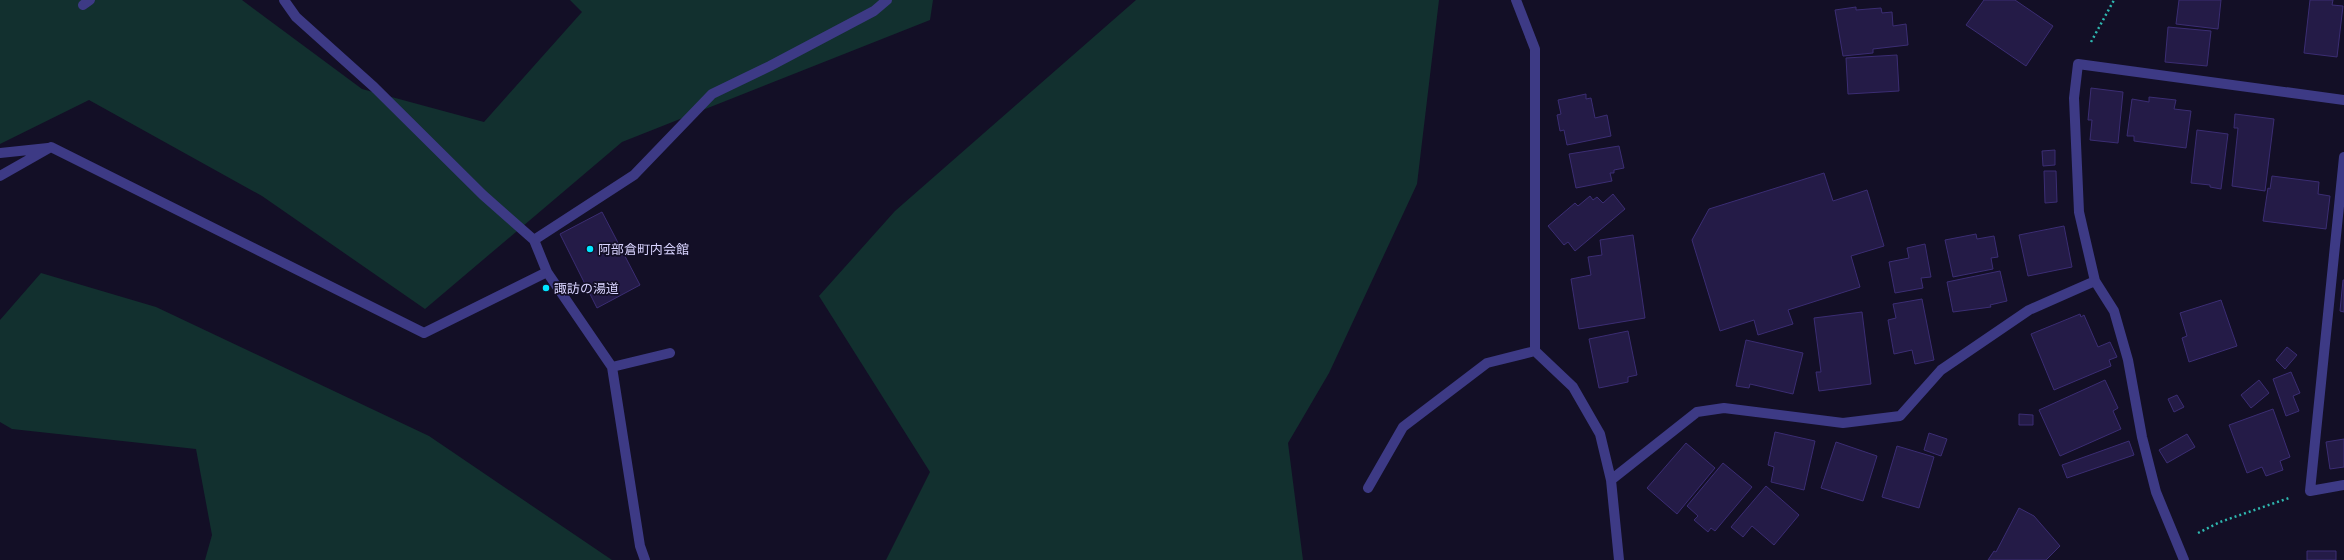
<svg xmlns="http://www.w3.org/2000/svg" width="2344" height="560" font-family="'IBM Plex Sans','Noto Sans JP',sans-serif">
	<rect width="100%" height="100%" fill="#130f26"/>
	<path fill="#12302f" d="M0 0H242L362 89 484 122 582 12 570 0H933L930 20 622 142 425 309 262 196 89 100 0 144Z
		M1136 0H1439L1417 184 1329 373 1288 443 1303 560H886L930 472 819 296 895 211Z
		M41 273 156 307 429 436 612 560H205L212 535 196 449 12 429 0 422V320Z"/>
	<path fill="#241b47" stroke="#3b2d73" d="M1984 0H2015L2053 26 2026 66 1966 25Z
		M2179 0H2221L2218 29 2176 24Z
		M2310 0H2333L2332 5 2343 6 2337 57 2304 53Z
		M1856 7V10L1881 8 1882 13 1892 12 1893 26 1906 24 1908 45 1873 49V53L1843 56 1835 10Z
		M2168 27 2211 31 2207 66 2165 62Z
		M1897 55 1899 91 1848 94 1846 58Z
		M2091 88 2123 92 2118 143 2090 140 2092 120H2088Z
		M1586 94V99L1591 98 1595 118 1607 115 1611 136 1567 145 1564 130 1560 131 1557 115 1561 114 1558 100Z
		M2149 97 2176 100 2174 109 2191 111 2186 148 2134 141V136H2127L2132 99 2149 102Z
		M2235 114 2274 119 2265 191 2232 186 2238 128H2234Z
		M2197 130 2228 134 2221 189 2210 187V185L2191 183Z
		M1619 146 1624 168 1614 170V173H1610L1612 181 1576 188 1569 154Z
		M2055 150V165L2043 166 2042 151Z
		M2044 171H2056L2057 202 2045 203Z
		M1824 173 1833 201 1867 190 1884 246 1851 256 1860 287 1788 310 1793 324 1758 335 1754 320 1720 331 1692 240 1709 209Z
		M2272 176 2319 182 2318 194 2330 196 2326 229 2263 221 2268 188 2270 189Z
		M1613 194 1625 209 1575 251 1568 242 1564 245 1548 226 1575 203 1578 206 1590 196 1593 200 1597 197 1603 203Z
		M602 212 640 285 597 308 560 234Z
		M2064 226 2072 267 2028 276 2019 235Z
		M1976 234 1977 239 1994 236 1998 257 1991 258 1993 269 1953 277 1945 240Z
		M1633 235 1645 318 1579 329 1571 279 1591 275 1588 257 1602 255 1600 240Z
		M1925 244 1931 277 1921 278 1923 288 1895 293 1889 262 1909 258 1907 248Z
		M2000 271 2007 301 1990 305 1991 307 1953 312 1947 282Z
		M2343 280H2344V312L2340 311Z
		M1922 299 1934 360 1915 364 1912 350 1894 354 1888 320 1896 318 1893 304Z
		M2221 300 2237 346 2189 362 2182 338 2187 336 2180 313Z
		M1862 312 1871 384 1819 391 1816 372H1821L1814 318Z
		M2080 314 2081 317 2084 315 2098 347 2110 342 2117 357 2109 360 2111 366 2054 390 2031 334Z
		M1628 331 1637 375 1628 377V382L1599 388 1589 339Z
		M1746 340 1803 353 1793 394 1750 384 1749 388 1736 386Z
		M2287 347 2297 355 2285 369 2276 360Z
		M2291 372 2300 393 2293 396 2299 411 2286 416 2273 379Z
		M2105 380 2118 408 2113 411 2121 429 2060 456 2039 410Z
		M2259 380 2269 393 2251 408 2241 395Z
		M2177 395 2184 407 2174 412 2168 399Z
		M2273 409 2290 457 2280 461 2283 470 2266 476 2262 467 2247 473 2229 425Z
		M2019 414 2033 415V425H2019Z
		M1775 432 1815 441 1804 490 1771 482 1774 467 1768 465Z
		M1929 433 1947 439 1941 456 1924 450Z
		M2187 434 2195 447 2167 463 2159 450Z
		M2344 439V467L2330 469 2326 442Z
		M2129 441 2134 455 2067 478 2062 465Z
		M1836 442 1877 456 1863 501 1821 488Z
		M1686 443 1715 468 1677 514 1647 488Z
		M1897 446 1934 457 1919 508 1882 497Z
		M1723 463 1752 487 1715 531 1711 528 1708 532 1694 520 1698 516 1687 506Z
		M1766 486 1799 515 1774 545 1752 526 1743 537 1731 527Z
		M2019 508 2034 516 2060 546 2046 560H1988L1994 551 1996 552Z
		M2307 551H2336V560H2307Z"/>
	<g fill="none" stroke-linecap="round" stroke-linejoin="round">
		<path stroke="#2fb8b0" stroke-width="2.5" stroke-dasharray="2 3" stroke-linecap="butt" d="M2091 42 2114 0
			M2198 533 2220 522 2289 498"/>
		<path stroke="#3d3a85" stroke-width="10" d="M284 0 296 17 374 87 483 195 534 240
			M1516 0 1535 49V351L1573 387 1600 434 1611 480 1619 560
			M83 5 90 0
			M0 153 48 148
			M2344 157 2310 491 2344 485
			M0 176 51 147 424 333 547 272 612 367 640 546 645 560
			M547 272 534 240 634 175 712 94 770 66 874 11 887 0
			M612 367 670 353
			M1611 480 1697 412 1724 408 1843 423 1900 416 1941 370 2029 310 2095 281
			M1368 488 1403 427 1487 363 1535 351
			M2184 560 2156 492 2142 437 2128 360 2114 311 2095 281 2079 212 2074 98 2078 64 2344 100"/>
	</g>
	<g fill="#00e5ff" stroke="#130f26" stroke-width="1.5">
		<circle cx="590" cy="249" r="4"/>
		<circle cx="546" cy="288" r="4"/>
	</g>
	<g text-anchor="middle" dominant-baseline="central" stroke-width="3.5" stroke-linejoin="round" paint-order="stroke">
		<g font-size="13" fill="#d9d4ff" stroke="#130f26" text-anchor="start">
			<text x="598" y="249">阿部倉町内会館</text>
			<text x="554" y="288">諏訪の湯道</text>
		</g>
	</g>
</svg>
